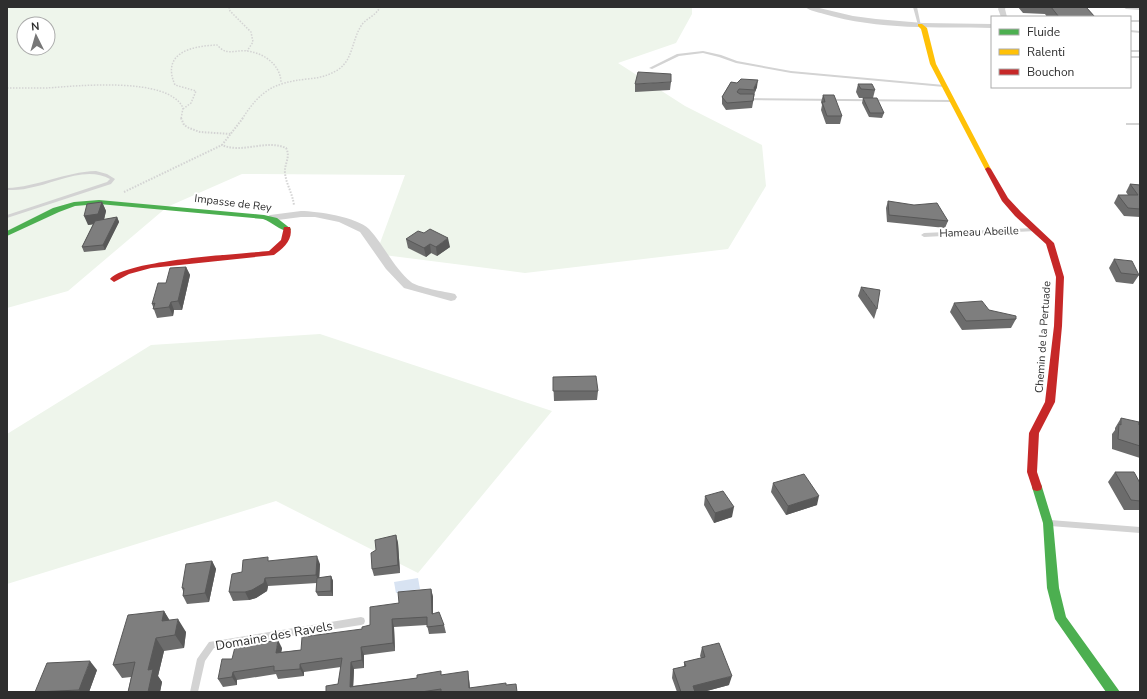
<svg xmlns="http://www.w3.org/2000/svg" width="1147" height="699" font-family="'Nunito Sans',sans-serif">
	<rect width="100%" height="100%" fill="#fff"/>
	<path fill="#eef5eb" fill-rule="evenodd" d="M7 7H692V14L676 43 618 63 685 106 762 145 766 186 728 249 525 273 376 254 405 175 242 174 167 207 68 291 7 308ZM24 24H48V48H24Z
		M320 334 552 411 418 573 276 501 7 584V434L151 345Z"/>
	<path fill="#d8e3f2" d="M418 578 420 589 396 593 394 582Z"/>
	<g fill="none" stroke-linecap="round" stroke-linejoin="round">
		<path stroke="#d3d3d3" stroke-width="1.5" stroke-dasharray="1.5 1.5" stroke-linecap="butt" d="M229 7 230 11 251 32 253 42 247 51
			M7 88C20 88 33 88 47 88 76 86 169 76 183 108L181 119
			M183 109 191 103 196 91 175 85C161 53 191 46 217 45 219 47 222 50 225 51 231 53 240 50 247 51 264 53 281 65 281 83
			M242 119C261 90 273 83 307 79 318 78 329 76 339 69 353 59 352 40 361 26 366 18 376 16 380 7"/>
		<path stroke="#d3d3d3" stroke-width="2" stroke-dasharray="1.5 1.5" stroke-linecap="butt" d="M181 118 184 125 189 128 200 132 231 134
			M243 118 222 145C242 154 266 139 286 148 291 157 284 164 285 173 286 184 293 194 294 206
			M124 192 222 145"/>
		<path fill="#d3d3d3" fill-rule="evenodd" d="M913 7H917L921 26 918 25Z
			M1130 20H1140V22H1130Z
			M1130 30 1140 31V33L1130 32Z
			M1130 50H1140V52H1130Z
			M703 51 721 55 737 61 791 71 944 85 946 86 944 87 791 73 736 63 719 57 703 53 679 56 652 69 649 68 677 54Z
			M1130 56H1140V58H1130Z
			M746 98 952 100 954 101 952 102 747 100 745 99Z
			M1126 123H1140V125H1126Z
			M96 171 107 174 115 179 111 184 7 218V215L107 182 110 179C86 165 53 184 29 188 22 190 14 190 7 190V188C37 187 65 172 96 171Z
			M1034 228 1037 230 1036 231 924 237 921 235 924 233Z
			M1050 520 1140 527V533L1050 526 1047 525 1046 523 1047 521Z
			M361 617 364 618 365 621 364 624 361 625 214 648 205 661 198 692H190L197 659 209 642Z"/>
		<path fill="#d3d3d3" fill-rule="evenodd" d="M805 7H815L853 16 876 19 923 23 992 24V28C937 27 878 30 824 14 818 12 810 11 805 7Z
			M999 7H1006L1005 9 1007 17H1001L998 9Z
			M1123 7H1140V10L1126 9Z
			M301 211C317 211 357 217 369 229 384 245 393 267 411 282 416 287 446 292 455 294L457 297 455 300 451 301 404 288 386 269 360 232 339 222 315 217H301L270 221 265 218 270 215Z"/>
		<path fill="#4caf50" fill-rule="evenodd" d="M99 200 264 215 277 218 291 229 290 231C281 232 272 222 263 219L99 204 75 206 59 212 7 236V231L53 208 74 202Z
			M1037 483 1041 484 1042 487 1053 523 1059 588 1066 617 1120 692H1106L1055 619 1047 588 1043 523 1032 487 1033 484Z"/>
		<path fill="#ffc107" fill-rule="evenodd" d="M918 24H922L927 28 936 64 991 169 990 170H986L985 169 930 64 921 29 918 26Z"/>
		<path fill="#c62828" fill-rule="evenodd" d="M988 167 991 169 1008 198 1021 212 1054 243 1064 277 1062 326 1055 402 1039 433 1037 472 1042 487 1041 490 1037 491 1033 490 1027 472 1029 433 1045 402 1054 326 1056 277 1046 244 1015 216 1002 201 985 169Z
			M284 227H290C294 239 283 249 274 255L151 268 129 274 114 282 110 279C126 260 239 254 269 251L281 240Z"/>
	</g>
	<path fill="#6c6c6c" d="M1018 7H1086L1095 17H1047L1045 14 1023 13Z
		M671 82 670 90 635 92V84Z
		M731 82 757 87 755 92 752 108 726 110 722 104V97Z
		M858 84 875 90 873 98H859L856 92Z
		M823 95 842 116 840 124H826L821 110 822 105 821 102Z
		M863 98 884 113 882 118 869 117 862 103Z
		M1130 184 1140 185V217L1124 216 1114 203 1118 195H1128L1126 192Z
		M888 201 948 221 945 228 887 222 886 208Z
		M102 202 106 211 104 220 117 217 119 222 105 250 84 252 82 247 93 224 88 225Z
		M406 239 450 247 437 256 431 253 426 257 408 248Z
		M1114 259 1139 275 1133 284 1116 282 1109 268Z
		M186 267 190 275 182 310H174L173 316 157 318 152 304 166 283Z
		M861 287 877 309 874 319 858 296Z
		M954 303 989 310 1016 319 1011 328 962 330 950 312Z
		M553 377 598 391 597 400 554 401Z
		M1121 418 1140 425V458L1112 449V434L1115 430V428Z
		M1115 472 1140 501V510H1124L1108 482Z
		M773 483 817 505 786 515 771 492Z
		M705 496 732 517 714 523 704 505Z
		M396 535 398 543 400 573 374 576 372 569 376 550Z
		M212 561 216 569 209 602 187 604 183 596V591L182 588Z
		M270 561 320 564 319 578 331 576 333 581V596H318L316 592 317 583 268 586 267 591 256 598 249 600 233 601 229 592 242 572Z
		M431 589 433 597V614L444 625 446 633 429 634 427 625 394 627 395 651 364 655V668L354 669 353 686 441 675 469 679 470 688 506 685 517 692H326L338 684 341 667 304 672V676L278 679 276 674 237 680V685L223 687 218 679 232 659 282 648 281 652 301 650 362 629 370 625 399 603Z
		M164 611 169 620 186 632 184 648 164 651 158 676 162 682 160 692H128L131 677 122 678 113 665Z
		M702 647 729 685 703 692H677L672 678 673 669 684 667V662L701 658 700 656Z
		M97 670 89 692H35Z"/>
	<path fill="#585858" d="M758 80 757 87 755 92V90L754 88Z
		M102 202 106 211 103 223 88 225 84 216Z
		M117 217 119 222 105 250 103 245Z
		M448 238 450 247 437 256 436 247Z
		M430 244 431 253 426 257 424 248Z
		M186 267 190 275 182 310 178 301Z
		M171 302 174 310 173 316 169 307Z
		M819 496 817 505 786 515 788 506Z
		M734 507 732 517 714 523 715 513Z
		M396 535 398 543 400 573 398 565Z
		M317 556 320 564 319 583 316 575Z
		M212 561 216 569 209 602 205 593Z
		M331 576 333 581V596L331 591Z
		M265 578 268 586 267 591 256 598 249 600 245 592Z
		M431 589 433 597V622L432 614Z
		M164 611 172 624 162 621Z
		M178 619 186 632 184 648 175 635Z
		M392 619 394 627 395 651 393 643Z
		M156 638 164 651 158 676 162 682 160 692H148V670Z
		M278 640 282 648 280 661 276 653Z
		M361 647 364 655V668L362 660Z
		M90 661 97 670 89 692H80L79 690Z
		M351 662 354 669 353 692 350 687Z
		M300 664 304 672V676L300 669Z
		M468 671 469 679 470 692 469 688Z
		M233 672 237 680V685L232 677Z
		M732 676 729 685 703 692H692L693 686Z"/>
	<path fill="#7e7e7e" stroke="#585858" d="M1051 7H1086L1095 17H1059Z
		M638 72 671 74V82L635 84Z
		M741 79 758 80 754 88 755 90 739 89 737 92 740 94H754L753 101 727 103 722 97 731 82 737 83Z
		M858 84H872L875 90 861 89Z
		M823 95H834L842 116H827L822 102H825Z
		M863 98H877L884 113H870Z
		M1130 184 1140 185V209L1128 208 1118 195H1138Z
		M888 201 914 205 937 203 948 221 889 215Z
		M102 202 98 214 84 216 87 204Z
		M117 217 103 245 82 247 95 221Z
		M430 229 448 238 436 247 430 244 424 248 406 239 418 231 424 233Z
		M1114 259 1132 261 1139 275 1121 273Z
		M186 267 178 301 171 302 169 307 153 309 155 303 152 304 158 283H166L170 268Z
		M861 287 880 290 877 309Z
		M982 301 989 310 1016 316V319L966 321 954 303Z
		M596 376 598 391H553V377Z
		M1121 418 1139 422V425H1140V446L1118 439 1119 424 1121 425Z
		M1115 472H1134L1140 483V501L1131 500Z
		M804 474 819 496 788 506 773 483Z
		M723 491 734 507 715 513 705 496Z
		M396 535 398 565 372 569 371 553 376 550 375 540Z
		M317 556 316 575 265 578 264 583 252 590 245 592H229L232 574 242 572 243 560 268 557V561Z
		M212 561 205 593 183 596 184 588H182L186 564Z
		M331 576V591L316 592 317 578Z
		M431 589 432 614 439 612 444 625 427 627V617L392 619 393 643 361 647 362 660 351 662 350 687 417 678V675L441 671V675L468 671 469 688 506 683V685L516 684 517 692H441V689L421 692H326V686L338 684 342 658 300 664V669L274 671V666L233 672 232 677 218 679 222 659H232L235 647 278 640 276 653 301 650 302 637 362 629V627L370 625V607L399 603 398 592Z
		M164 611 162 621 178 619 175 635 156 638 148 670 153 669 148 692H128L135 662 113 665 128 615Z
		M719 643 732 676 693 686 695 692H681L673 669 686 666 684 662 705 657 702 647Z
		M90 661 79 690 35 692 47 663Z"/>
	<g text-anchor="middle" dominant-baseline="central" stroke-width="4" stroke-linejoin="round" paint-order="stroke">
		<g font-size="11" fill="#2e2e2e" stroke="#fff">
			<text transform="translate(233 203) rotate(7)">Impasse de Rey</text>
			<text transform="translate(979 232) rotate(-2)">Hameau Abeille</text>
			<text transform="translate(1043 337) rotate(-86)">Chemin de la Pertuade</text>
		</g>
		<g font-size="13" fill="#2e2e2e" stroke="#fff">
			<text transform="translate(274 636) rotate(-10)">Domaine des Ravels</text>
		</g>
	</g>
	<rect width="1147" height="699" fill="none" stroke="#2e2e2e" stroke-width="16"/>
	<rect x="991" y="16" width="140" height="72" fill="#ffffff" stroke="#ababab"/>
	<rect x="999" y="29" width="20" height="6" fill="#4caf50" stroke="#ababab"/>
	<text x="1027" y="36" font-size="12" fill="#2e2e2e">Fluide</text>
	<rect x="999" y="49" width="20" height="6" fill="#ffc107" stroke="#ababab"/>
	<text x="1027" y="56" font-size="12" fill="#2e2e2e">Ralenti</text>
	<rect x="999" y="69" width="20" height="6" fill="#c62828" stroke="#ababab"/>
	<text x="1027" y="76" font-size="12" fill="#2e2e2e">Bouchon</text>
	<g transform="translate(36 36) rotate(355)"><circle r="19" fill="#ffffff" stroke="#ababab"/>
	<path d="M0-3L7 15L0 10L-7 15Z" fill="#777777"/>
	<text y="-6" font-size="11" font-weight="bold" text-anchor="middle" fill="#2e2e2e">N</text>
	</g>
</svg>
